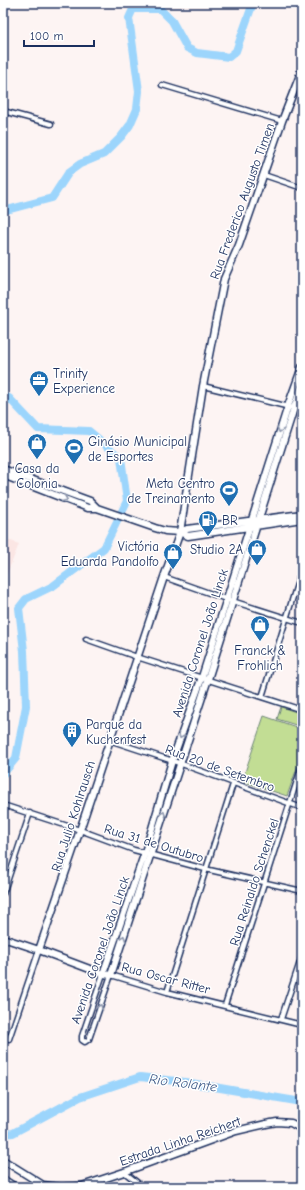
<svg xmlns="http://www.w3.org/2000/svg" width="305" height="1190" font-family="'Comic Neue',sans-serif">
	<rect width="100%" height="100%" fill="#fdf4f3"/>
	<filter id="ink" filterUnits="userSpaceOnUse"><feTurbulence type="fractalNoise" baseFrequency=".025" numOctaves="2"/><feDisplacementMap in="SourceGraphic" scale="8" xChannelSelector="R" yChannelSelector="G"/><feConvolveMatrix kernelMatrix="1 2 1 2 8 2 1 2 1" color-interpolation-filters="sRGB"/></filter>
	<g filter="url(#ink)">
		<path fill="#fbe6e4" d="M3 538 19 544 3 584Z"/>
		<path fill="#c2dd94" stroke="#6e8679" d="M281 707 302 714V727L277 719Z
			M264 716 302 729V754L287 796 242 781Z"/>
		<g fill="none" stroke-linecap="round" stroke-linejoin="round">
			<path stroke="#9cd5fc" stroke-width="8" d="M3 211 52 198 69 172 80 164 104 154 121 137 130 125 137 109 139 91 129 18 133 9H160L172 21 187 48 197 53 229 57 236 51 253 3
				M3 397 9 398 38 429 89 431 121 458 127 501 104 548 53 586 26 599 19 608 24 651 26 706 16 758 3 774
				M3 1134 13 1133 80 1097 140 1077 185 1082 302 1102"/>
			<g stroke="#1b2f5e" stroke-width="7">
				<path id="street" d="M162 85 282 121
					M3 111 51 124
					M264 175 302 188
					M203 386 302 410
					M164 577 226 599 302 623
					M86 639 137 657 302 710
					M262 697 302 568
					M109 740 179 763 302 808
					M3 805 80 830 134 850 205 869 302 891
					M3 894 30 813
					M103 974 82 1036V1040L85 1042 89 1039 111 975 167 992 302 1025
					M167 992 233 784
					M225 1005 302 765
					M281 1019 302 956
					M9 1039 39 950
					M124 1172 143 1187
					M3 1178 17 1187"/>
			</g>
			<g stroke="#1b2f5e" stroke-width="9">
				<path id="secondary" d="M3 469 90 501 97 508 155 528 165 531 180 532 188 536 302 519
					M3 475 88 508H97
					M180 532 187 529 302 514
					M3 938 39 950 103 974 111 975 208 679 294 408 302 386
					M39 950 80 830 164 577 180 532 203 386 224 279 239 245 282 121 302 70
					M103 974 145 852 172 761 202 677 288 406 302 367
					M3 1160 43 1185 58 1187
					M66 1187 82 1186 124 1172 236 1131 266 1124 277 1122 291 1123 302 1129"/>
			</g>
			<use href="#street" stroke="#fff" stroke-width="4"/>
			<use href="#secondary" stroke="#fff" stroke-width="6"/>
		</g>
		<defs><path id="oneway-chevron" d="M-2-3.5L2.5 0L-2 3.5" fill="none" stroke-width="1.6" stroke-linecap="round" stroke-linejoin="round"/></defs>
		<g stroke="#8d97ae">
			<use href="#oneway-chevron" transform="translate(280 430) rotate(107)"/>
			<use href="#oneway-chevron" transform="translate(65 499) rotate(22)"/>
			<use href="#oneway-chevron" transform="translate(181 736) rotate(110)"/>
			<use href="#oneway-chevron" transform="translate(163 814) rotate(-72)"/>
			<use href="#oneway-chevron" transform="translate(123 938) rotate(-72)"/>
			<use href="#oneway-chevron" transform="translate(100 1007) rotate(-71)"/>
		</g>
	</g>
	<defs>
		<g id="office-pin" transform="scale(1)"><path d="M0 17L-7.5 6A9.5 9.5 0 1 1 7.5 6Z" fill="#1f6fb2" stroke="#fff"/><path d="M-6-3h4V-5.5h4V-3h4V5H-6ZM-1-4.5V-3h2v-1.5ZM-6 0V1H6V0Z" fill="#fff"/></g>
		<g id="shop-pin" transform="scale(1)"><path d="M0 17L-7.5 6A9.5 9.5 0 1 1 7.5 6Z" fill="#1f6fb2" stroke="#fff"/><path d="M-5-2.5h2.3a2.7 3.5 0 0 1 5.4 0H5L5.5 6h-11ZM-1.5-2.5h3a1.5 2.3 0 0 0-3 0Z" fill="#fff"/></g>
		<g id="stadium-pin" transform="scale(1)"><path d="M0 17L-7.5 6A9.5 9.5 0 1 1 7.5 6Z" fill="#1f6fb2" stroke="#fff"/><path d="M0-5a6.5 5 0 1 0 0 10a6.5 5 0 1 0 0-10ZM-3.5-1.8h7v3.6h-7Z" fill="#fff"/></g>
		<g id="fuel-pin" transform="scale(1)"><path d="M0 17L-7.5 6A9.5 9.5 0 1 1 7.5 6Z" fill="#1f6fb2" stroke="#fff"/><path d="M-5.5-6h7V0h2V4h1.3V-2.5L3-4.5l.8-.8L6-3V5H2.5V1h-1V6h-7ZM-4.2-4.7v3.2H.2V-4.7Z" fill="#fff"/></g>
		<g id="building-pin" transform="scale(1)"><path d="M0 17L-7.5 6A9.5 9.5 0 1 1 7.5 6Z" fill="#1f6fb2" stroke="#fff"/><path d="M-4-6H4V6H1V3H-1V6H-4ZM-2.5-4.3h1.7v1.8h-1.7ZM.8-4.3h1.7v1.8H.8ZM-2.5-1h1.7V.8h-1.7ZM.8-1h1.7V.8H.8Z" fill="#fff"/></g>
	</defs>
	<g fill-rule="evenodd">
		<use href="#office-pin" x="39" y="380"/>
		<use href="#shop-pin" x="37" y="443"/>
		<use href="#stadium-pin" x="74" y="448"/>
		<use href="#stadium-pin" x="229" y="490"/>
		<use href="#fuel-pin" x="208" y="520"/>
		<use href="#shop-pin" x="257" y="549"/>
		<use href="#shop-pin" x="173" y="553"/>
		<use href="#shop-pin" x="260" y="625"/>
		<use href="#building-pin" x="72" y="731"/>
	</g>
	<g text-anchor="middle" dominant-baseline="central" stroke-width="3" stroke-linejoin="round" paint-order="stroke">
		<g font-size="13" fill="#1b2f5e" stroke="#fff">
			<text transform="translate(242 201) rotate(-70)">Rua Frederico Augusto Timen</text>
			<text transform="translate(200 643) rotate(-72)">Avenida Coronel João Linck</text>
			<text transform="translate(220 768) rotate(20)">Rua 20 de Setembro</text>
			<text transform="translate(73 816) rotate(-72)">Rua Julio Kohlrausch</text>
			<text transform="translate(154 843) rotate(17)">Rua 31 de Outubro</text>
			<text transform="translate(254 882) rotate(-72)">Rua Reinaldo Schenckel</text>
			<text transform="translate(100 950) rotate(-71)">Avenida Coronel João Linck</text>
			<text transform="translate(166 978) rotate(15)">Rua Oscar Ritter</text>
			<text transform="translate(180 1141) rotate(-19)">Estrada Linha Reichert</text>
		</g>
		<g font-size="13" fill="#1b2f5e" stroke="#fff" text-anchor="start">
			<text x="53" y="373">Trinity<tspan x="53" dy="15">Experience</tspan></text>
			<text x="88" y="441">Ginásio Municipal<tspan x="88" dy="15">de Esportes</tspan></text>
			<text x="37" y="468" text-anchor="middle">Casa da<tspan x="37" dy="15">Colonia</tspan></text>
			<text x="215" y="483" text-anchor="end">Meta Centro<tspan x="215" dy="15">de Treinamento</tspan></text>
			<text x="222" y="520">BR</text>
			<text x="159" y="546" text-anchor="end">Victória<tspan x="159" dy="15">Eduarda Pandolfo</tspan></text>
			<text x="243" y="549" text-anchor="end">Studio 2A</text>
			<text x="260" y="650" text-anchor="middle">Franck &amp;<tspan x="260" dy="15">Frohlich</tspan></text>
			<text x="86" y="724">Parque da<tspan x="86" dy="15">Kuchenfest</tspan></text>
		</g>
		<g font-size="14" font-style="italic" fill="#3b5886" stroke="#fff">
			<text transform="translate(183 1083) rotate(7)">Rio Rolante</text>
		</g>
	</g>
	<rect width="305" height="1190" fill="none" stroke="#fff" stroke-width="16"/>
	<rect x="8" y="8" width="289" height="1174" fill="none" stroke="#1b2f5e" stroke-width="1.5" filter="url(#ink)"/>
	<path d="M24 40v6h70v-6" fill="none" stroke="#1b2f5e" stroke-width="2"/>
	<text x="30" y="40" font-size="12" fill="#1b2f5e" stroke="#ffffff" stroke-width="3" paint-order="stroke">100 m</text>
</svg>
